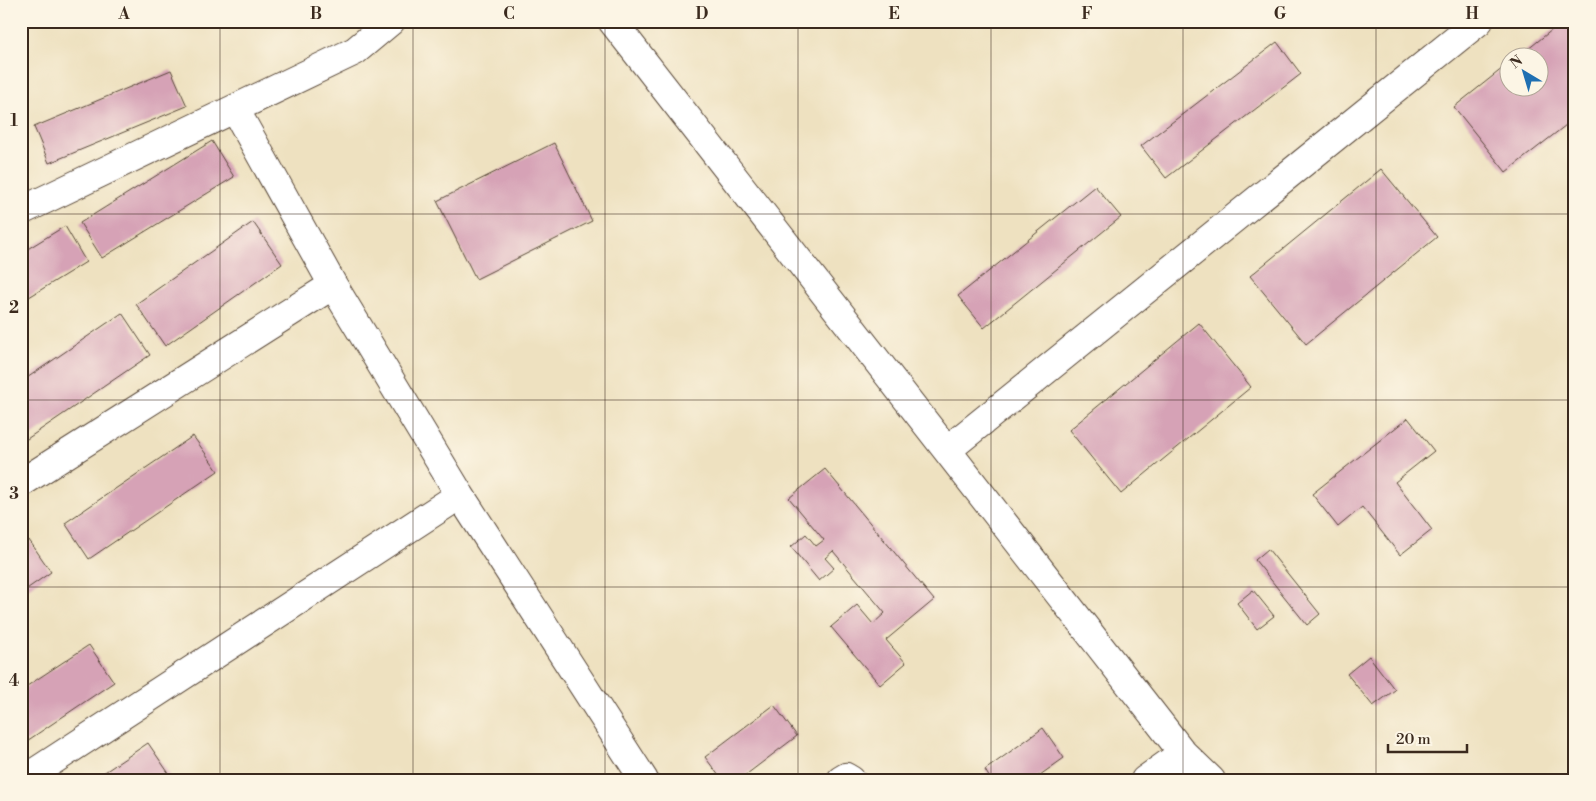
<svg xmlns="http://www.w3.org/2000/svg" width="1596" height="801" font-family="'Libre Bodoni',serif">
	<rect width="100%" height="100%" fill="#fcf5e5"/>
	<filter id="ink" filterUnits="userSpaceOnUse"><feTurbulence type="fractalNoise" baseFrequency=".02" numOctaves="2"/><feDisplacementMap in="SourceGraphic" scale="10" xChannelSelector="R" yChannelSelector="G"/><feConvolveMatrix kernelMatrix="1 2 1 2 8 2 1 2 1" color-interpolation-filters="sRGB"/></filter>
	<filter id="wash" filterUnits="userSpaceOnUse"><feTurbulence type="fractalNoise" baseFrequency=".0096" numOctaves="4" result="noise"/><feDisplacementMap in="SourceGraphic" scale="20" xChannelSelector="R" yChannelSelector="G"/><feGaussianBlur stdDeviation="1.12" result="paint"/><feColorMatrix in="noise" values="0 0 0 0 0 0 0 0 0 0 0 0 0 0 0 0 0 1.4 0 .05"/><feComposite in="paint" operator="in"/></filter>
	<g filter="url(#wash)">
		<rect width="100%" height="100%" fill="#eee1c0"/>
		<g id="blocks">
			<path fill="#d6a2b6" d="M1563 21H1575V118L1506 172 1454 107 1508 64V88H1538V58H1517Z
				M1277 42 1301 74 1166 178 1141 146Z
				M171 70 187 106 49 163 34 127Z
				M212 141 234 177 102 258 80 223Z
				M554 143 592 221 476 279 437 201Z
				M1381 169 1437 237 1306 344 1250 276Z
				M1095 186 1121 217 984 328 958 296Z
				M253 222 282 264 165 346 136 304Z
				M65 226 86 262 21 302V253Z
				M122 313 150 355 21 443V382Z
				M1199 323 1251 387 1121 494 1069 430Z
				M1408 418 1434 451 1395 482 1432 530 1400 555 1362 507 1338 527 1312 494Z
				M193 436 218 471 89 559 65 523Z
				M825 469 934 600 886 640 906 663 880 685 831 627 857 605 873 624 885 613 833 551 825 558 834 568 819 581 791 547 806 534 816 546 824 540 789 498Z
				M29 540 51 572 21 593V545Z
				M1268 549 1320 614 1307 625 1255 560Z
				M1253 590 1274 616 1257 629 1237 603Z
				M89 645 114 682 21 745V690Z
				M1369 656 1395 690 1373 706 1347 674Z
				M774 705 797 736 739 780H722L705 757Z
				M1043 728 1064 758 1033 780H991L985 770Z
				M148 743 172 778 170 780H93Z"/>
		</g>
	</g>
	<g filter="url(#ink)">
		<use href="#blocks" fill-opacity="0" stroke="#564536" stroke-width="1"/>
		<g fill="none" stroke-linecap="round" stroke-linejoin="round">
			<g stroke="#564536" stroke-width="30">
				<path id="minor" d="M612 21 1183 753 1211 780
					M235 109 333 285
					M21 211 355 51 391 21
					M947 450 1479 21
					M21 483 333 285 460 495 644 780
					M23 780 460 495
					M841 780 846 777 851 780
					M1145 780 1183 753"/>
			</g>
			<use href="#minor" stroke="#fff" stroke-width="28"/>
		</g>
	</g>
	<path fill="none" stroke="#3b2a1e" stroke-width="1" stroke-opacity="0.55" d="M220 21V780M413 21V780M605 21V780M798 21V780M991 21V780M1183 21V780M1376 21V780M21 214H1575M21 400H1575M21 587H1575"/>
	<rect width="1596" height="801" fill="none" stroke="#fcf5e5" stroke-width="55"/>
	<g transform="translate(1524 72) rotate(322)"><circle r="24" fill="#fcf5e5" stroke="#afa495"/>
	<path d="M0-4L9 19L0 12L-9 19Z" fill="#1f6fb2"/>
	<text y="-8" font-size="14" font-weight="bold" text-anchor="middle" fill="#3b2a1e">N</text>
	</g>
	<path d="M1388 744v8h79v-8" fill="none" stroke="#3b2a1e" stroke-width="2.5"/>
	<text x="1396" y="744" font-size="15" fill="#3b2a1e" stroke="#fcf5e5" stroke-width="4" paint-order="stroke">20 m</text>
	<rect x="28" y="28" width="1540" height="746" fill="none" stroke="#3b2a1e" stroke-width="2"/>
	<g font-size="16" text-anchor="middle" font-weight="bold" fill="#3b2a1e">
		<text x="124" y="19">A</text>
		<text x="316" y="19">B</text>
		<text x="509" y="19">C</text>
		<text x="702" y="19">D</text>
		<text x="894" y="19">E</text>
		<text x="1087" y="19">F</text>
		<text x="1280" y="19">G</text>
		<text x="1472" y="19">H</text>
		<text x="14" y="126">1</text>
		<text x="14" y="313">2</text>
		<text x="14" y="499">3</text>
		<text x="14" y="686">4</text>
	</g>
</svg>
